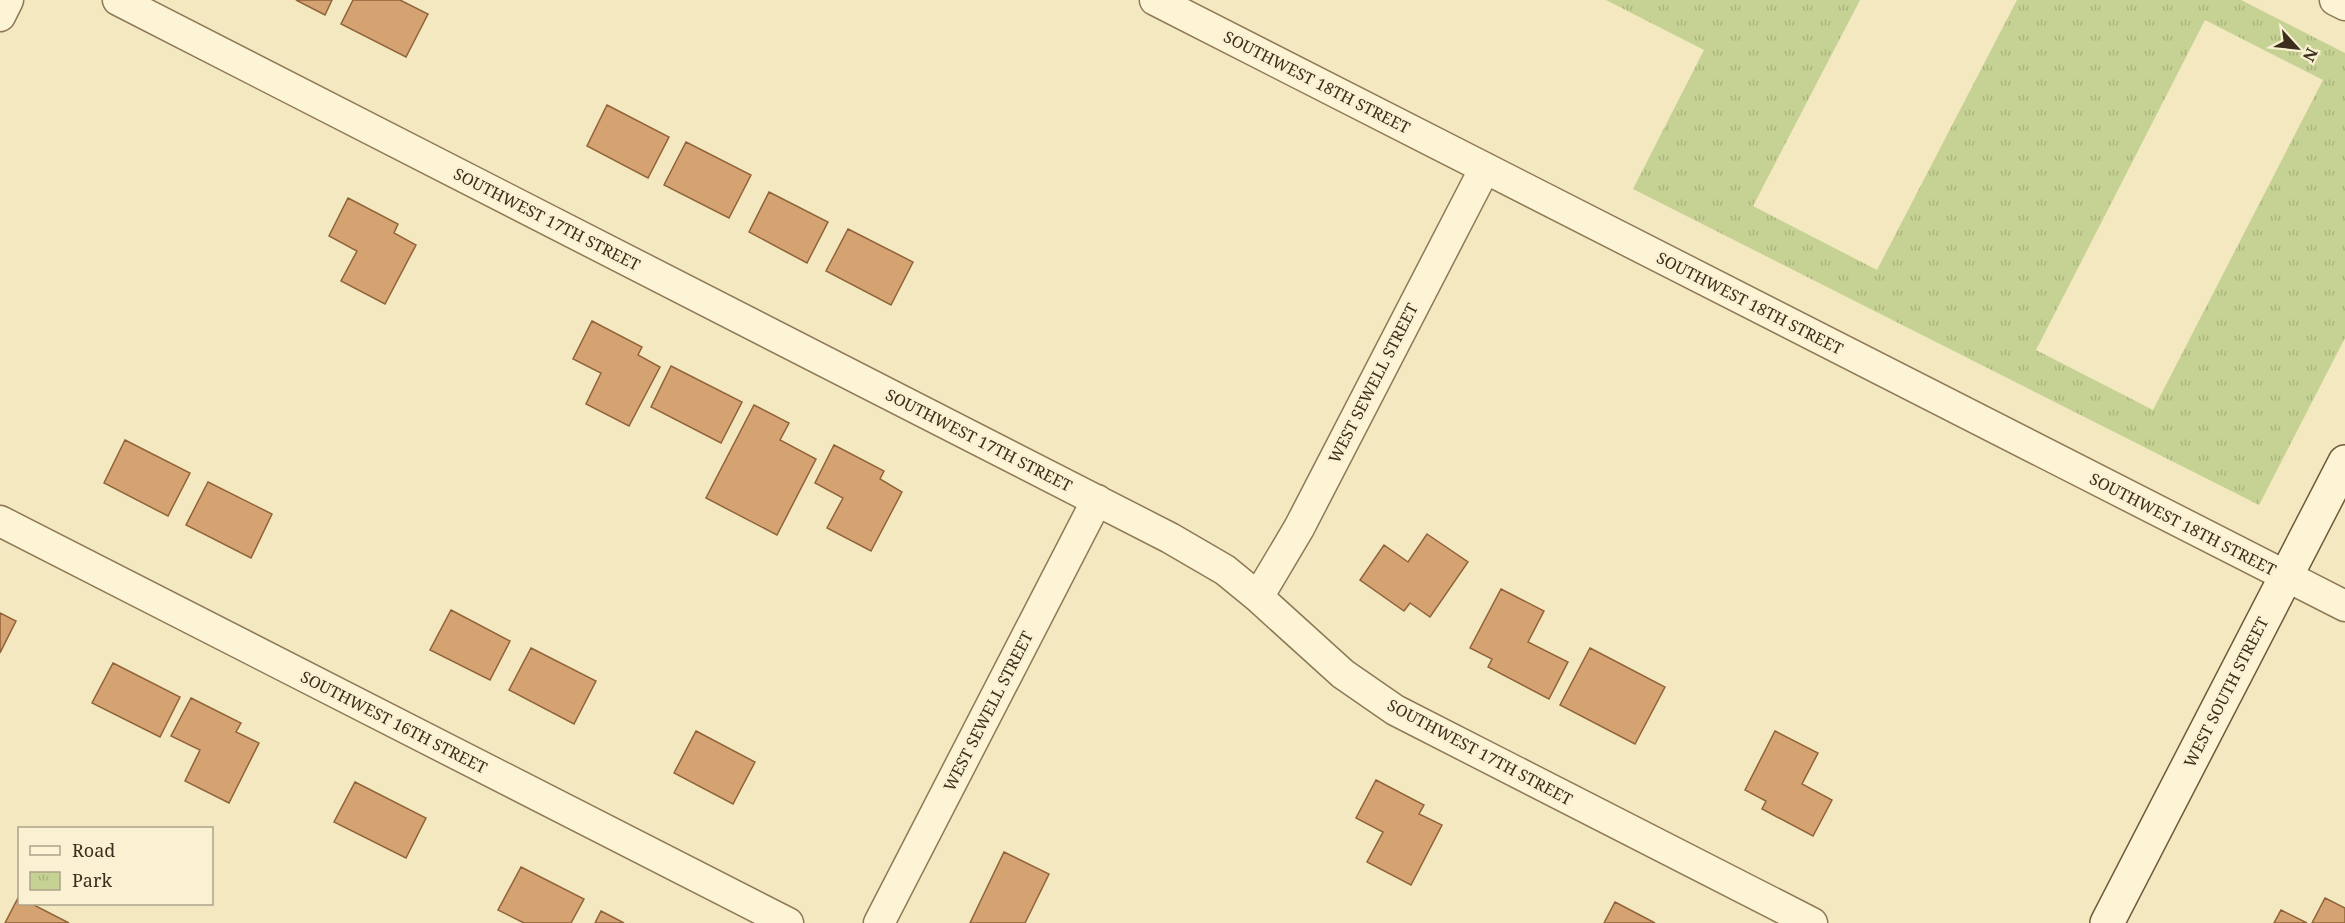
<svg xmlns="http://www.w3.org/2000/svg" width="2345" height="923" font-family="'Noto Serif',serif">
	<defs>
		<pattern id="park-tufts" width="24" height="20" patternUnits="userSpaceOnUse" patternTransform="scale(1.5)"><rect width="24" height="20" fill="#c5d293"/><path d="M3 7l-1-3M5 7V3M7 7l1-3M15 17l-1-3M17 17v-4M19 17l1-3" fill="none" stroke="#aab57e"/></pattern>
	</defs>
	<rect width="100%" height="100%" fill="#f3e8c0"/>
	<path fill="url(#park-tufts)" fill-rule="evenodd" d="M1606 0H1860L1753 206 1877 270 2017 0H2241L2345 53V338L2259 505 1633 189 1704 50ZM2205 20 2323 80 2153 410 2036 350Z"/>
	<path fill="#d5a372" stroke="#906339" stroke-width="1.5" d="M296 0H332L325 15Z
		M353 0H400L428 14 406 57 341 24Z
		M607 105 669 137 648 178 587 146Z
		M686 142 751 175 729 218 664 185Z
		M769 192 828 222 807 263 749 232Z
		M348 198 398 224 394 233 416 245 385 304 341 281 357 251 329 236Z
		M848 229 913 262 891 305 826 271Z
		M592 321 642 347 638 355 660 367 629 426 586 404 601 373 573 359Z
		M671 366 742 402 721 443 651 407Z
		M754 405 789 423 780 440 816 459 777 535 706 498Z
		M125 440 190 473 168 516 104 483Z
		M834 445 884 471 880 479 902 492 871 551 827 528 843 498 815 483Z
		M208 482 272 514 251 558 186 525Z
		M1427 534 1468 562 1430 617 1410 603 1404 611 1360 580 1384 545 1408 562Z
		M1501 589 1544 611 1528 642 1568 662 1549 699 1488 667 1492 659 1470 648Z
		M451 610 510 641 490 680 430 650Z
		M0 613 16 621 0 653Z
		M531 648 596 681 574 724 509 690Z
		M1590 648 1665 687 1635 744 1560 705Z
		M113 663 180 697 160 737 92 703Z
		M191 698 241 723 236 732 259 743 229 803 185 781 200 750 171 736Z
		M696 731 755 762 733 804 674 773Z
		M1775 731 1818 753 1802 784 1832 800 1813 836 1762 809 1766 801 1745 790Z
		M1376 780 1424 805 1419 814 1442 825 1411 885 1367 862 1383 832 1356 818Z
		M355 782 426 818 406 858 334 822Z
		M1004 852 1049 874 1025 923H970Z
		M521 867 584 899 571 923H524L498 910Z
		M19 896 20 904H32L69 923H5Z
		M2325 898 2345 908V923H2312Z
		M1615 902 1655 923H1604Z
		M2281 910 2307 923H2274Z
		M601 911 624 923H595Z"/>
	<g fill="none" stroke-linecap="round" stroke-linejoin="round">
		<g stroke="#8e7856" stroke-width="33">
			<path id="street" d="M118 0 1170 538 1225 570 1258 597 1343 674 1395 710 1812 923
				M1155 0 2345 606
				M2335 0 2345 5
				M0 16 8 0
				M0 521 788 923
				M1258 597 1299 528 1485 168
				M879 923 1097 500"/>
		</g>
		<g stroke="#705939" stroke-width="36">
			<path id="secondary" d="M2107 923 2345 462"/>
		</g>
		<use href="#street" stroke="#fcf4d5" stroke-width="30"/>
		<use href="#secondary" stroke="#fcf4d5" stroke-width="33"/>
	</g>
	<g text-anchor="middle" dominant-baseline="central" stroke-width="5" stroke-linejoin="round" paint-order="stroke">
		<g font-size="16" fill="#3c2e1c" stroke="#f9f1d1">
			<text transform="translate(1317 82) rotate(27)">SOUTHWEST 18TH STREET</text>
			<text transform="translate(547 219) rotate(27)">SOUTHWEST 17TH STREET</text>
			<text transform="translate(1750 303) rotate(27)">SOUTHWEST 18TH STREET</text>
			<text transform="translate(1373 383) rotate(-63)">WEST SEWELL STREET</text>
			<text transform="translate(979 440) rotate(27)">SOUTHWEST 17TH STREET</text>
			<text transform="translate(2183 524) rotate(27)">SOUTHWEST 18TH STREET</text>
			<text transform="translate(2226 692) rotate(-63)">WEST SOUTH STREET</text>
			<text transform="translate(988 711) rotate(-63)">WEST SEWELL STREET</text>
			<text transform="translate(394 722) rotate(27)">SOUTHWEST 16TH STREET</text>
			<text transform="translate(1480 752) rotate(28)">SOUTHWEST 17TH STREET</text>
		</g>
	</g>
	<rect x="18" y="827" width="195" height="78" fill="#f9f1d1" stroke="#ada389" stroke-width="1.5"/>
	<rect x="30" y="846" width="30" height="9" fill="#fcf4d5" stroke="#ada389" stroke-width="1.5"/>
	<text x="72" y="857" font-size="18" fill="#3c2e1c">Road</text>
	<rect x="30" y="872" width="30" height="18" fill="url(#park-tufts)" stroke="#ada389" stroke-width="1.5"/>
	<text x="72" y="887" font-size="18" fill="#3c2e1c">Park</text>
	<g transform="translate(2297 48) rotate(117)" stroke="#f9f1d1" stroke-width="4.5" paint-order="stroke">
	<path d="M0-4.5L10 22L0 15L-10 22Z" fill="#3c2e1c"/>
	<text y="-9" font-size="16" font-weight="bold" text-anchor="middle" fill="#3c2e1c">N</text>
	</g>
</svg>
